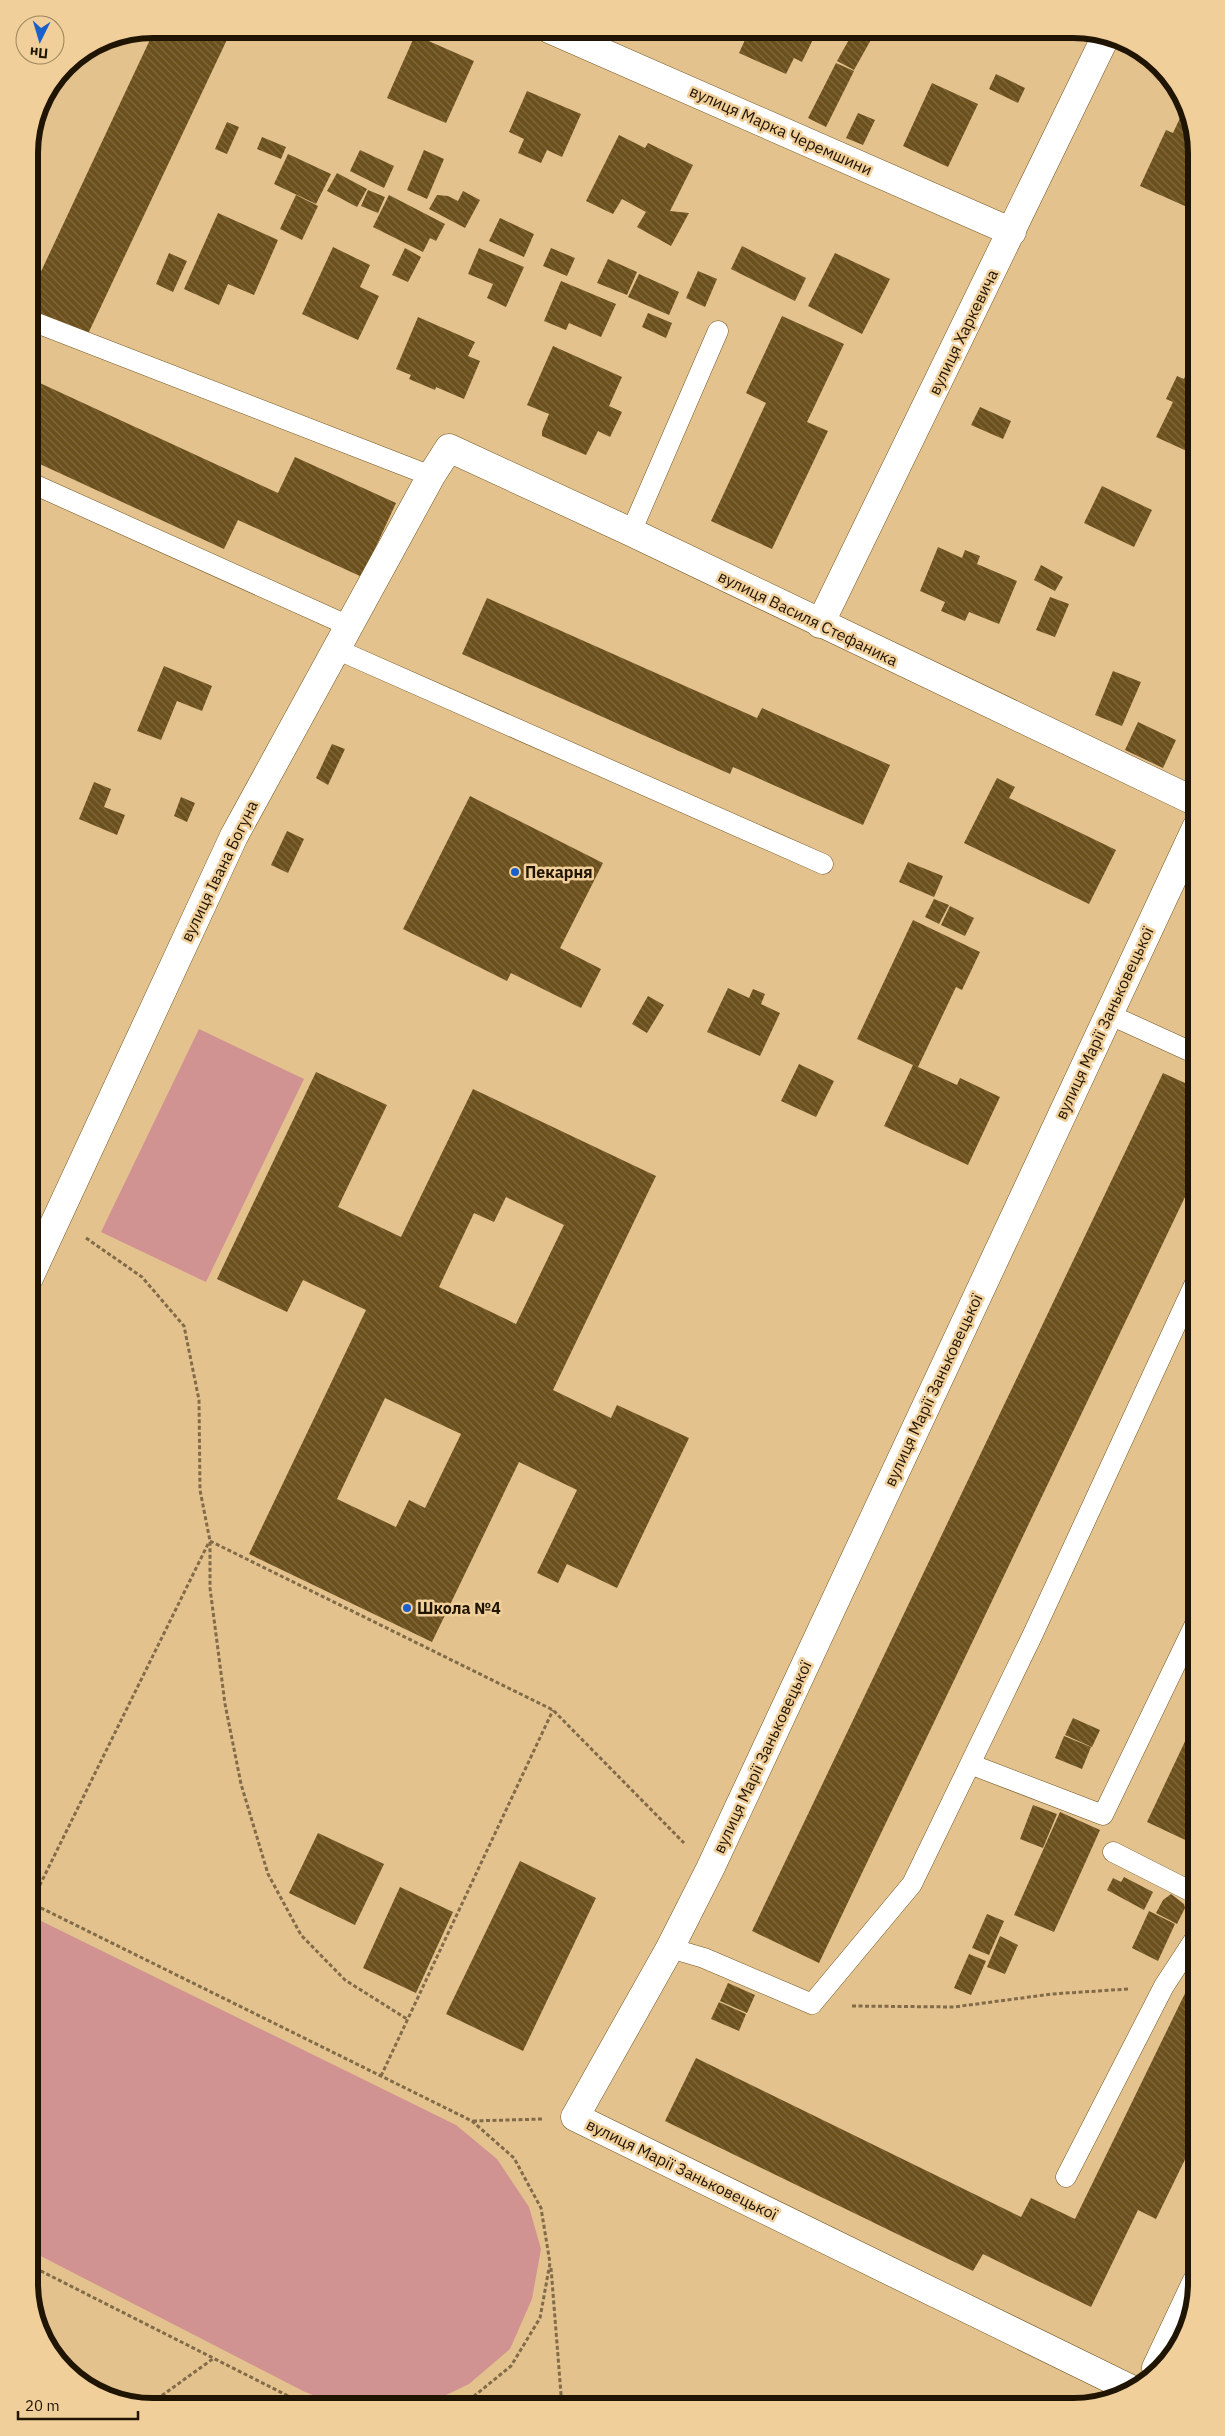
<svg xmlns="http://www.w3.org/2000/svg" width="1225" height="2436" font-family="'IBM Plex Sans',sans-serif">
	<defs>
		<pattern id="building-back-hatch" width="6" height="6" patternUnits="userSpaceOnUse" patternTransform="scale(1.25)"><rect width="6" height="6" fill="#6c501c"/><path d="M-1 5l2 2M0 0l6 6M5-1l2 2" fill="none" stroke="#806a42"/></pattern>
	</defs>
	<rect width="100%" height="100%" fill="#e3c28e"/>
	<path fill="#d19292" d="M199 1029 304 1079 206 1282 101 1232Z
		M29 1915 456 2125 497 2159 529 2207 541 2249 532 2299 510 2349 469 2384 421 2407H350L337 2405 303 2391 29 2250Z"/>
	<path fill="url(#building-back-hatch)" fill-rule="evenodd" d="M155 29H232L87 336 29 308V297Z
		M640 29H659L656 35Z
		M728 29H748L744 37Z
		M750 29H818L802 62 794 58 786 74 739 53Z
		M855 29H877L854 70 837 61Z
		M1008 29H1019L1017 33Z
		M415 35 474 61 446 123 387 98Z
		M836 63 854 71 826 127 808 118Z
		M996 74 1025 88 1018 103 989 89Z
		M932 83 978 104 948 167 903 146Z
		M527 91 581 114 562 157 547 150 541 163 518 153 524 139 509 132Z
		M1186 105 1196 153V211L1140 186 1166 130 1173 133Z
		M858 113 875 120 863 145 846 138Z
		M227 122 239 127 227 154 215 149Z
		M619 135 645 148 648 143 693 165 670 211 689 213 671 246 637 227 646 212 622 199 613 214 586 201Z
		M262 137 286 147 281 159 257 149Z
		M360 150 394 166 384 188 350 171Z
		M424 150 444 159 427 199 407 190Z
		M288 154 331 174 316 204 274 184Z
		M337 173 367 189 357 207 327 191Z
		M368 190 385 197 378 213 361 206Z
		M463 191 480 200 465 228 429 209 437 195 448 196 458 201Z
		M296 195 318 206 302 240 280 229Z
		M389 195 445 224 436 241 430 238 423 252 373 227Z
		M218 213 278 240 254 295 228 284 219 305 184 289Z
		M500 218 534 234 524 257 489 241Z
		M742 246 806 278 795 301 731 269Z
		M333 247 370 265 360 287 379 296 358 340 302 314Z
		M405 248 421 257 408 282 392 275Z
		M479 248 524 267 506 307 487 298 493 284 468 274Z
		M551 248 575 258 567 276 543 266Z
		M169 253 187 261 173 292 156 284Z
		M835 253 890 279 862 334 808 306Z
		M608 259 637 272 627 295 597 283Z
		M698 271 717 279 705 307 686 298Z
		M639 274 679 292 669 315 628 297Z
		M561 281 616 304 601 337 569 323 566 330 544 321Z
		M648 313 672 323 666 338 642 327Z
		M782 316 844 344 807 422 828 431 772 549 711 521 766 403 746 393Z
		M418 317 475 342 468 356 480 361 464 399 436 387 435 390 409 379 411 375 396 369Z
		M553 346 622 377 609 406 622 412 610 437 598 431 586 455 542 436V431L549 414 527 405Z
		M1196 352V436L1189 452 1156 437 1173 402 1166 399 1177 376 1184 379Z
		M29 378 278 493 295 457 396 503 362 577 238 520 224 549 29 459Z
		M980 407 1011 421 1003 439 971 425Z
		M1102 486 1152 510 1134 547 1084 523Z
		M938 547 962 558 965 550 980 556 977 564 1017 581 999 624 969 612 965 621 941 611 945 602 920 591Z
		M1041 565 1063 577 1055 591 1034 580Z
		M1050 597 1069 604 1055 637 1036 630Z
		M487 598 757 718 762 708 890 765 863 825 733 767 730 774 462 654Z
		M164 666 212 686 202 711 177 701 161 740 137 731Z
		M1113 671 1141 682 1122 726 1095 715Z
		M29 708 37 712 29 729Z
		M1138 722 1176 740 1163 768 1125 750Z
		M332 744 345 749 328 785 316 778Z
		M997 778 1015 787 1009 798 1116 850 1089 904 964 843Z
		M94 782 111 789 104 807 125 815 117 835 79 819Z
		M470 796 603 863 560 948 601 969 581 1008 511 973 507 981 403 929Z
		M181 797 195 803 187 822 174 816Z
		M287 831 304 839 288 873 271 865Z
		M908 862 943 876 934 897 899 882Z
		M934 899 949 905 939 924 925 917Z
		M950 906 974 918 965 936 941 925Z
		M913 920 980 952 962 990 956 987 918 1067 957 1085 960 1078 1000 1097 968 1165 884 1126 913 1065 857 1039Z
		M728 988 749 998 753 989 765 994 761 1004 780 1013 760 1056 707 1032Z
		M648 996 664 1005 647 1033 632 1024Z
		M799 1064 834 1081 816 1117 781 1101Z
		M316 1072 387 1105 338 1207 401 1237 473 1089 656 1176 553 1390 611 1418 617 1405 689 1438 617 1588 567 1564 558 1583 537 1573 577 1490 519 1462 432 1642 249 1554 366 1310 303 1280 287 1312 217 1279ZM506 1197 564 1225 516 1324 439 1287 474 1213 494 1222ZM385 1398 461 1434 425 1508 409 1500 396 1527 337 1499Z
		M1163 1073 1196 1088V1174L819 1963 752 1931Z
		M1073 1718 1100 1730 1092 1747 1065 1735Z
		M1196 1718V1845L1147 1822Z
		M1064 1736 1091 1747 1082 1769 1055 1758Z
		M1033 1805 1057 1814 1043 1848 1020 1839Z
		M1060 1812 1100 1830 1054 1932 1014 1915Z
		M318 1833 384 1864 355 1925 289 1893Z
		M520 1861 596 1898 523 2051 446 2014Z
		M1124 1877 1153 1892 1144 1910 1107 1890 1113 1878 1121 1882Z
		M400 1887 453 1912 416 1993 363 1968Z
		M1171 1894 1184 1904 1185 1908 1177 1924 1156 1913 1163 1900Z
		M1149 1911 1175 1924 1158 1961 1132 1948Z
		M987 1914 1004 1921 989 1955 972 1948Z
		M1000 1936 1018 1945 1005 1974 987 1967Z
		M969 1954 986 1961 971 1995 954 1988Z
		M1193 1977 1196 1979V2137L1156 2219 1138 2210 1091 2307 983 2254 973 2271 665 2121 696 2058 1021 2217 1031 2198 1075 2219Z
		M728 1983 755 1995 747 2013 720 2001Z
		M719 2002 746 2014 739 2031 711 2019Z"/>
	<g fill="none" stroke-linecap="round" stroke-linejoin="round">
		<g stroke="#735723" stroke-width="21">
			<path id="lane" d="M29 320 431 476
				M29 482 349 626
				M631 532 718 331
				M336 649 823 864
				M1108 1014 1196 1054
				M970 1764 1103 1815 1196 1622
				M1113 1852 1196 1894
				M670 1948 704 1958 812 2004 912 1884 1033 1634 1196 1281
				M1066 2177 1164 1986 1196 1937"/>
		</g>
		<g stroke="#735723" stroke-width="29">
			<path id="street" d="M549 29 1012 232
				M820 624 1105 38
				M29 1278 234 836 431 476 449 448 631 532 1196 802
				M1131 2389 575 2117 670 1948 710 1869 1196 828"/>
		</g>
		<g stroke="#735723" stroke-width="29">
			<path id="secondary" d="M1156 2368 1196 2283"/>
		</g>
		<path stroke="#826b48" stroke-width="3" stroke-dasharray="4 2.5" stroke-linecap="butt" d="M86 1238 142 1277 184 1326 199 1400 200 1490 210 1541V1588L225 1704 241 1784 268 1874 301 1935 345 1980 407 2019
			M210 1541 553 1710 684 1843
			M29 1902 472 2121 514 2158 541 2208 550 2263 540 2318 511 2366 468 2401 451 2407
			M31 1903 209 1542
			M852 2006 954 2007 1052 1994 1128 1989
			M381 2076 553 1710
			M473 2121 542 2119
			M29 2265 310 2407
			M551 2268 562 2407
			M146 2407 214 2358"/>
		<use href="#lane" stroke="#fff" stroke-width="20"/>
		<use href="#street" stroke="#fff" stroke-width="28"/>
		<use href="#secondary" stroke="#fff" stroke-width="28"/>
	</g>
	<g fill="#1960cb" stroke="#f0cf9a" stroke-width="2">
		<circle cx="515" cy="872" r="5"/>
		<circle cx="407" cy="1608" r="5"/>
	</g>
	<g text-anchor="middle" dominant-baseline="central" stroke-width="5" stroke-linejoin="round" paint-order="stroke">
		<g font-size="16" fill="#201402" stroke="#f0cf9a">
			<text transform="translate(781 130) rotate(24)">вулиця Марка Черемшини</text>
			<text transform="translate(963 332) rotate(-64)">вулиця Харкевича</text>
			<text transform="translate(808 618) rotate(26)">вулиця Василя Стефаника</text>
			<text transform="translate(219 871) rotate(-64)">вулиця Івана Богуна</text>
			<text transform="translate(1104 1023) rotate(-65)">вулиця Марії Заньковецької</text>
			<text transform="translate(933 1390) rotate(-65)">вулиця Марії Заньковецької</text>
			<text transform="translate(762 1757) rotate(-65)">вулиця Марії Заньковецької</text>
			<text transform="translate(682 2169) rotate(26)">вулиця Марії Заньковецької</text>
		</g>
		<g font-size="16" font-weight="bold" fill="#201402" stroke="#f0cf9a" text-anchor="start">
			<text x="525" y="872">Пекарня</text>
			<text x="417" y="1608">Школа №4</text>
		</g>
	</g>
	<path d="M0 0H1225V2436H0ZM153 38H1073A115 115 0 0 1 1188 153V2283A115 115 0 0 1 1073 2398H153A115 115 0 0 1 38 2283V153A115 115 0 0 1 153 38Z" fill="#f0cf9a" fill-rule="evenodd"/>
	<path fill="none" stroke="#201402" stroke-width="6" d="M153 38H1073A115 115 0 0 1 1188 153V2283A115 115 0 0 1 1073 2398H153A115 115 0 0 1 38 2283V153A115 115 0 0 1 153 38Z"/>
	<g transform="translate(40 40) rotate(185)"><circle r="24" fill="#f0cf9a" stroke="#9d845d"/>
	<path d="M0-4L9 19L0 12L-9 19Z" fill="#1960cb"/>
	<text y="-8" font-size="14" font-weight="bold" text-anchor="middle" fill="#201402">Пн</text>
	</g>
	<path d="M18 2411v8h120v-8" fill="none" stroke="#201402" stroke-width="2.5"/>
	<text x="25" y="2411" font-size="15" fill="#201402" stroke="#f0cf9a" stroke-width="4" paint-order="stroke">20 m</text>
</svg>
